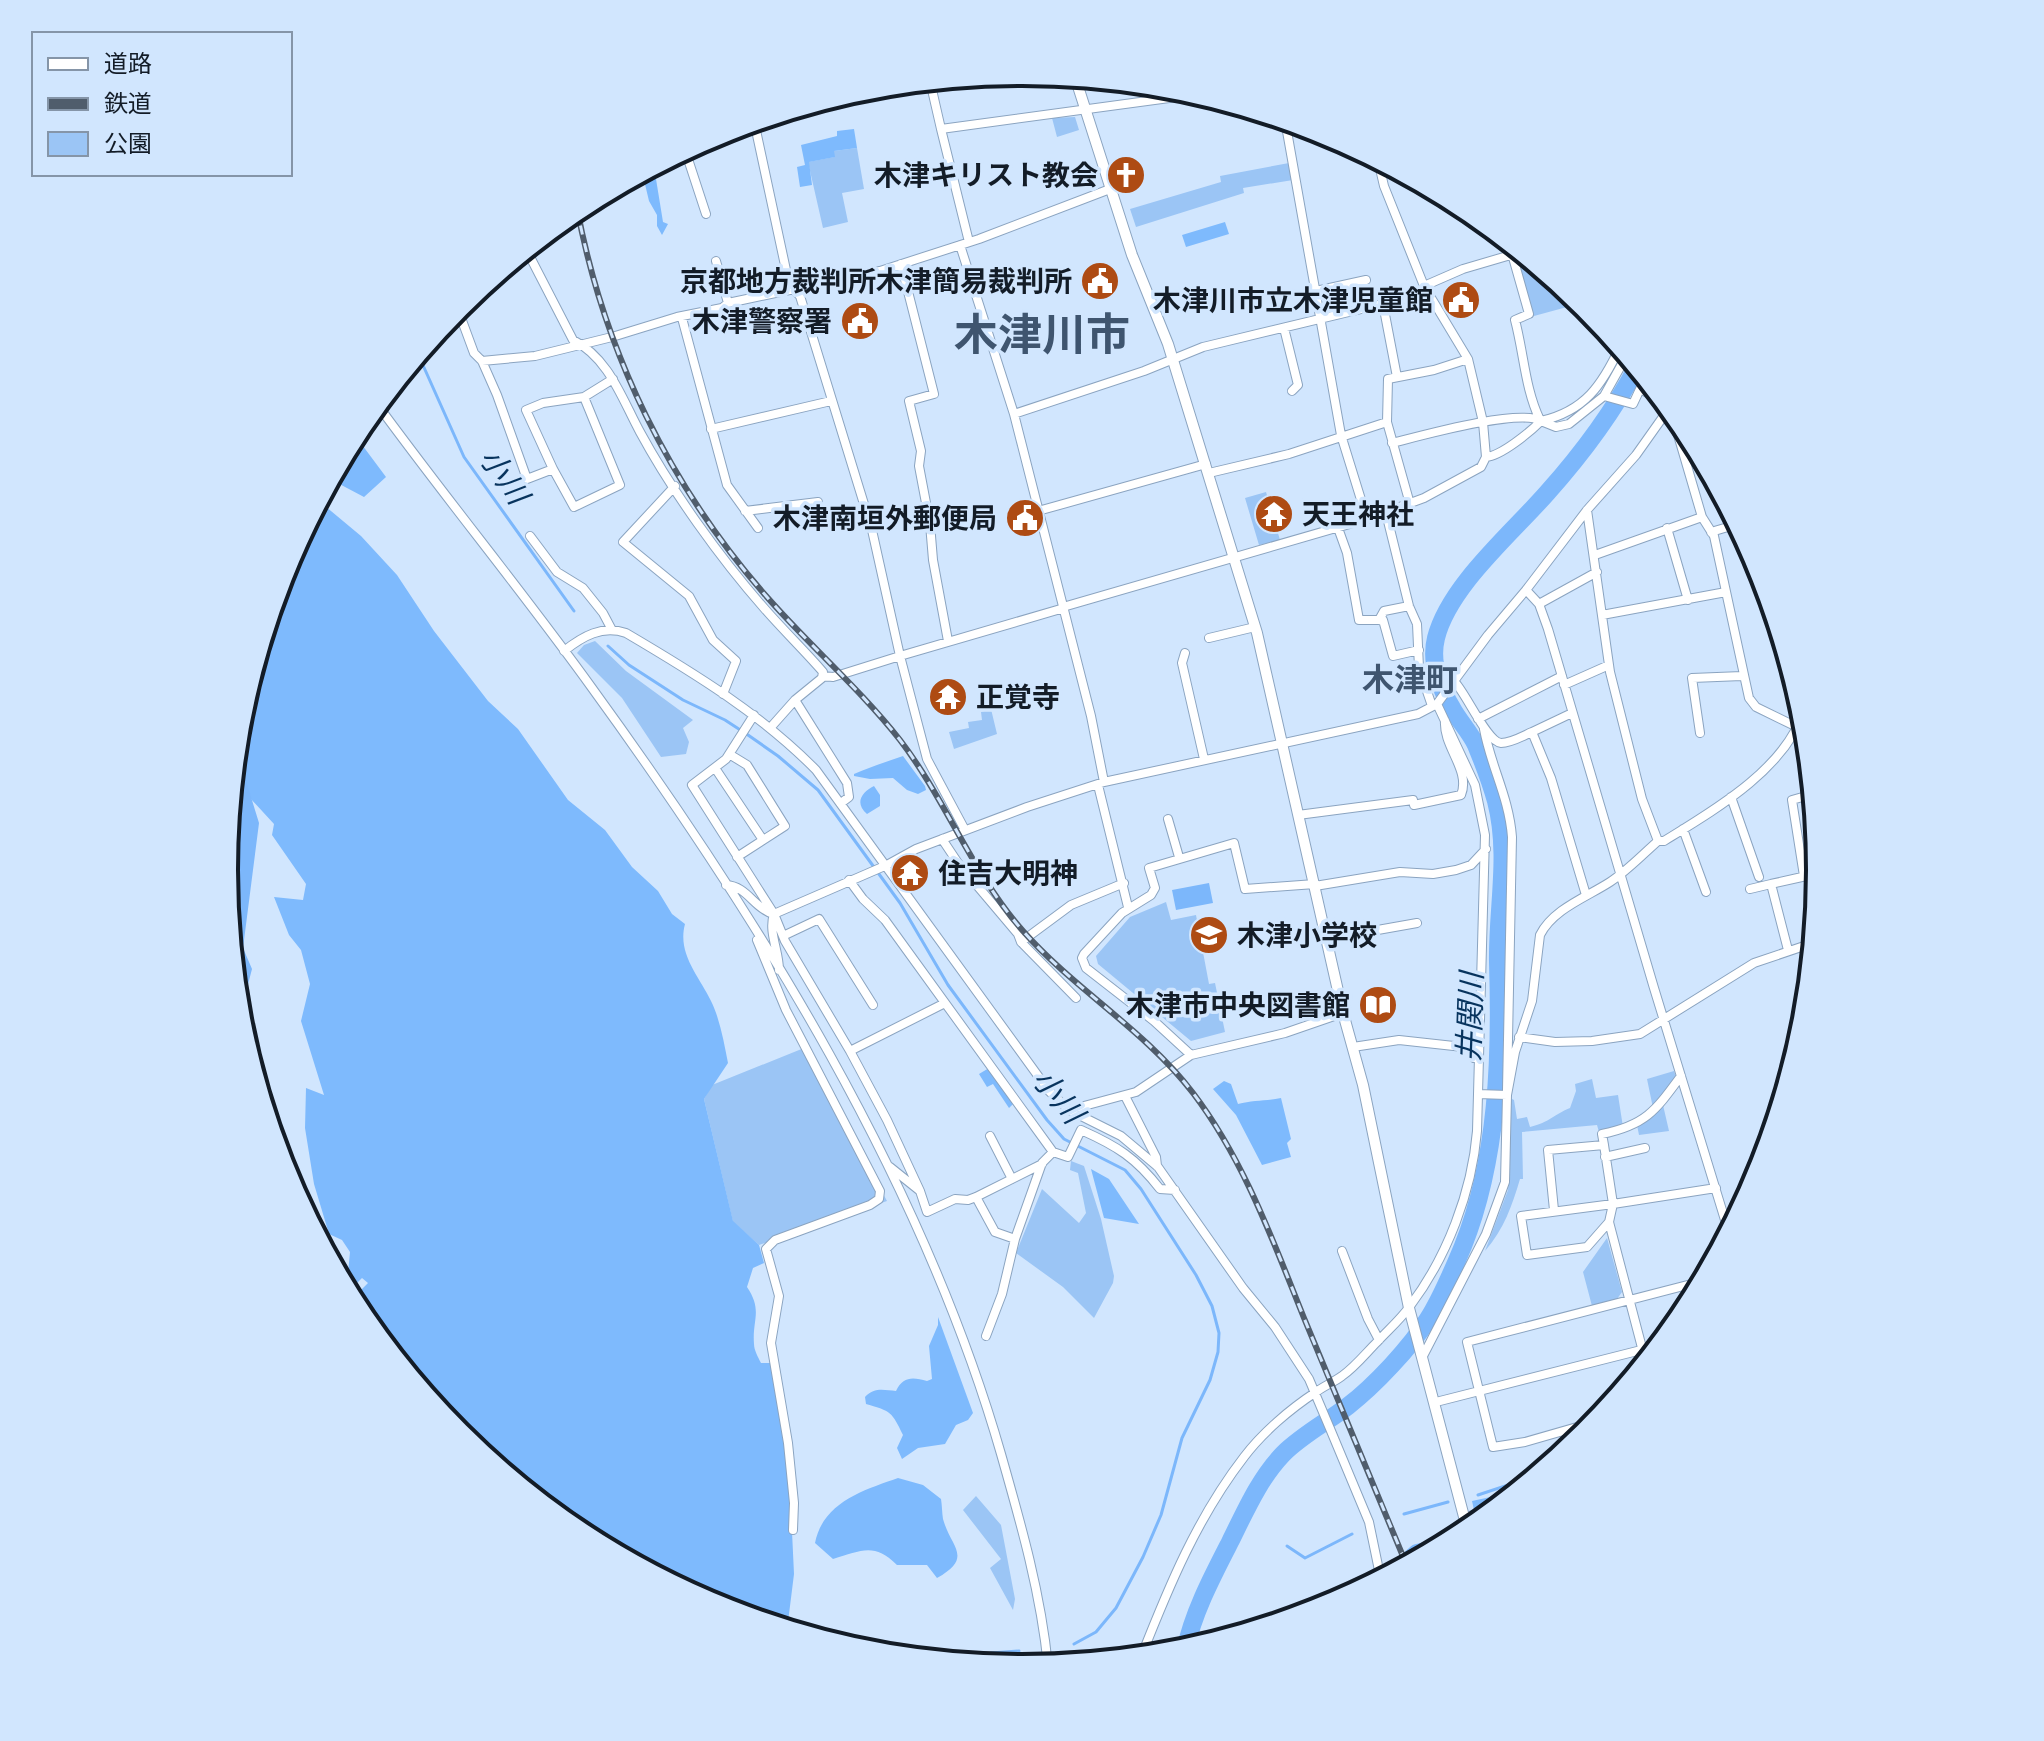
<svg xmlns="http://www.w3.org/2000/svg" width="2044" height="1741" font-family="Raleway,'Noto Sans JP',sans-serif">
	<rect width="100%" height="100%" fill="#d1e6fe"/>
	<path fill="#9bc5f5" d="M1075 117 1079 130 1057 137 1052 118Z
		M857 148 864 189 842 193 848 222 823 228 808 162 834 157V151Z
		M1289 163 1293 180 1243 188 1244 193 1136 227 1130 209 1221 182 1220 176Z
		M1526 256 1587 306 1593 313 1583 318 1578 304 1534 316 1517 259Z
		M1266 492 1280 540 1259 545 1245 498Z
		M595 641 626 671 693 720 683 728 689 742 686 754 661 757 622 698 577 653 584 645Z
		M991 709 997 734 954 749 949 732 969 728 968 722 982 720 981 712Z
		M1166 902 1171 920 1196 915 1209 984 1215 983 1225 1032 1191 1041 1098 964 1096 956 1130 917Z
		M804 1048 887 1201 759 1245 733 1222 704 1099 712 1085Z
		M1674 1071 1676 1077 1653 1108 1647 1079Z
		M1592 1079 1596 1098 1618 1095 1623 1127 1599 1132 1597 1125 1522 1132 1523 1179H1520C1512 1206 1504 1229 1485 1251L1508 1190 1510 1169V1098L1514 1100 1517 1119 1527 1117 1530 1127C1550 1122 1553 1115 1570 1108L1576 1091 1575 1084Z
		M1663 1105 1669 1131 1639 1135 1637 1125Z
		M1071 1161 1084 1166 1101 1219 1114 1276 1113 1283 1094 1318 1063 1287 1016 1253 1042 1189 1079 1223 1086 1213 1078 1173 1070 1170Z
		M1607 1238 1622 1292 1617 1299 1592 1306 1583 1272Z
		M976 1496 1001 1525 1015 1599 1013 1610 990 1568 1001 1559 963 1510Z"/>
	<path fill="#7ebafd" d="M854 129 857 148 834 151 835 157 809 162 812 185 800 187 797 167 805 165 801 145 837 136V131Z
		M648 175 656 179 663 222 668 224 662 235 657 226V215L649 201 644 180Z
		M1225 222 1229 234 1186 247 1182 235Z
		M354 434 386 477 364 497 330 479Z
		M319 501 361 536 397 575 434 631 488 701 518 729 568 800 605 830 632 867 658 891 672 914 685 924C677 954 699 976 711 1001 720 1019 724 1043 728 1063L704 1099 733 1221 759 1245 764 1263 753 1268 747 1287C763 1311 752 1319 754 1344 754 1350 758 1357 761 1363H771L789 1468 794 1574 787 1630 716 1608 578 1534 457 1435 354 1307 362 1289 368 1283 362 1278 354 1286 348 1273 350 1252 342 1240 329 1234 314 1184 305 1128 306 1088 324 1095 301 1021 310 984 301 950 289 935 274 897 303 900 306 884 272 835 274 824 250 798 236 748 239 714 284 565Z
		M903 756 925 786 926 790 918 794 907 790 893 778 870 779 854 776V774C870 767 886 762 903 756Z
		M874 786 880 795V806L867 814C854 803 862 792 874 786Z
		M989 1068 1014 1103 1009 1108 993 1084 987 1087 979 1074Z
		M1224 1081 1231 1084 1238 1104C1253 1100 1266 1101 1281 1098L1291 1139 1287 1143 1291 1157 1262 1165 1236 1115 1213 1089Z
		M1091 1169 1109 1179 1139 1224 1104 1218Z
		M938 1317 973 1413 968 1420 956 1425 945 1444 918 1448 902 1459 897 1448 903 1435C892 1412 891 1411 866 1404L865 1397C874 1387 884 1390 896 1391 903 1376 913 1377 927 1381L932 1379 929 1346 938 1325Z
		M898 1478 923 1485 941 1499C942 1505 942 1513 943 1519 951 1548 974 1557 937 1578L927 1565H897C874 1542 861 1551 833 1559L815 1543C823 1502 864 1490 898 1478Z
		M1518 1491 1503 1504 1474 1510 1472 1501Z"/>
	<path fill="#7cb7fb" d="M236 748 259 823 243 948 252 969 246 992 237 1009 224 870Z
		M1209 883 1213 903 1176 910 1172 890Z"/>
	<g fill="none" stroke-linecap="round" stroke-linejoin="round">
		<path stroke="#7cb7fb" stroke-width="3" d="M418 354 464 457 574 611
			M608 646 629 665 683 700 725 720 748 735 778 756 818 790 900 903 948 985 1047 1120 1064 1139 1125 1170 1141 1189 1196 1275 1212 1306 1219 1333 1218 1352 1210 1380 1182 1438 1161 1515 1143 1557 1116 1608 1096 1632 1074 1644
			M1478 1495 1538 1475
			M1404 1514 1448 1502
			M1287 1546 1305 1558 1352 1534
			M978 1665 991 1653 1019 1651"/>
		<path stroke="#7cb7fb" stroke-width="18" d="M1396 1572 1417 1553 1439 1548
			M1347 1598 1368 1587
			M1185 1651C1193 1613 1212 1577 1230 1542 1245 1512 1259 1479 1283 1454 1302 1435 1327 1422 1348 1406 1374 1386 1411 1347 1428 1319 1442 1297 1453 1270 1463 1246 1498 1158 1501 1057 1498 962 1497 908 1510 855 1496 801 1491 783 1483 762 1476 745 1470 732 1459 721 1452 708 1440 688 1430 662 1436 638 1449 586 1512 533 1547 493 1581 455 1613 412 1637 367"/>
		<g stroke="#8ba4c0" stroke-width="10">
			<path id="minor" d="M930 81 941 129
				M859 89 930 82
				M1285 120 1341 435 1367 519
				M754 121 789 284 800 296 872 530 900 656 833 677 823 676
				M685 150 706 214
				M969 242 941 129 1199 94
				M960 245 1014 414 1091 716 1104 782
				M526 249 573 340C609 358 622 399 640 432 672 491 720 558 764 608 783 630 804 650 823 672L822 678 795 700 771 727
				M1512 254 1529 314 1515 320C1524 354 1525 389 1540 420
				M716 261 728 303
				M901 264 934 394 909 401 921 451 919 466 930 524 933 560 948 641
				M1424 286 1463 269 1521 252
				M1316 291 1366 280
				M1383 304 1397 377
				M457 307 474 353 482 361 497 395 527 479 553 469
				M682 318 727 485 758 528
				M1284 328 1298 385 1292 391
				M482 361 535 356 612 337 677 317 722 308 728 303 880 271 979 239 1110 189
				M1604 396 1633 404 1640 389 1667 403
				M584 397 543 403 526 410 553 469 574 507 620 485 584 397 613 379
				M377 404C447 500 523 592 592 688 759 918 922 1179 1001 1454 1021 1524 1041 1594 1048 1666
				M1014 414 1144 371 1203 347 1428 293
				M1664 417 1673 425 1678 435 1702 517 1714 536 1749 698 1756 707 1797 727
				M1387 422 1410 504
				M711 429 831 401
				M1392 443C1420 436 1519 408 1541 421 1585 411 1602 385 1620 347
				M1486 457C1501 456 1530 432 1541 421L1556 427 1569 424 1604 396 1627 355
				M1209 473 1289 454 1387 422 1388 379 1434 370 1468 359
				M675 486 623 542 689 596 713 640 736 661 723 694
				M1587 510 1610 672 1642 799 1658 841
				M745 511 818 502
				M1038 511 1206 464
				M1386 513 1409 606 1417 624 1419 668 1432 706
				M1338 528 1347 553 1359 620H1383L1393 656 1419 650
				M1667 528 1688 600
				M1711 532 1738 524
				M530 536 557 572 583 588 603 613 612 630
				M1595 555 1702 517
				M1526 590 1539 604 1548 629 1654 988 1729 1233
				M1539 604 1597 572
				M1063 607 1367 519 1424 498 1481 467 1486 457 1483 422 1468 359 1424 286 1384 186 1378 160
				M1602 615 1726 592
				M1379 620 1384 611 1409 606
				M1209 638 1255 627
				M564 651C583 636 602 625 626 633 694 673 761 714 816 770L1049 1091 1069 1110 1121 1136 1158 1167 1243 1288 1275 1327 1309 1379 1331 1431 1369 1522 1381 1580
				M1185 653 1182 663 1204 759
				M1454 681C1466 693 1487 742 1501 743 1511 743 1523 736 1532 732L1551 778 1586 895
				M1564 685 1609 665
				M795 700 847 783 849 797 841 803
				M754 715 726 759 692 785 774 914 785 941 850 1051 887 1120 920 1191
				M1478 719 1562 676
				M1484 729C1491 767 1509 797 1512 837L1507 1090
				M1532 732 1572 713
				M1700 733 1692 678 1742 676
				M729 754 747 765 785 826 737 857
				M715 768 763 840
				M1098 785 1128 907
				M1731 797 1759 877
				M1298 815 1413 800 1414 805 1461 795C1471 770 1443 747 1445 721
				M1168 819 1179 857
				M1683 829 1706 892
				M965 830 927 759 900 656 1064 608
				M942 839 958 863 1018 934 1021 942 1076 998
				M1804 876 1792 800 1813 794
				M849 880 863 899 885 920 1053 1152 1068 1157 1081 1130C1117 1146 1136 1158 1160 1189L1175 1190
				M726 885C747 886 754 908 773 914
				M1315 886 1400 872 1433 874 1456 870 1471 865 1486 849
				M1750 889 1771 884
				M783 936 819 919 873 1005
				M1327 939 1417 923
				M757 940 786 1010 880 1191 879 1199 870 1205 775 1240 766 1249 779 1296 771 1343 788 1443 794 1503 793 1530
				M1021 942 1071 905 1124 883
				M1788 950 1771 884 1820 873
				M779 970C779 951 768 932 774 914L887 865 916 849 1027 807 1104 782 1418 714 1437 704 1488 635 1526 590 1587 510 1636 455 1670 407
				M1519 1037 1555 1042 1592 1041 1640 1034 1754 963 1813 943
				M1353 1047 1399 1040 1472 1048 1474 1058
				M850 1051 945 1003
				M1191 1055 1154 1021 1086 968 1082 958 1084 954 1122 913 1151 895 1155 888 1149 868 1234 843 1245 889 1315 884
				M1478 1094 1507 1095
				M1125 1096 1156 1157 1157 1166
				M1069 1110 1136 1092 1191 1055 1285 1033 1343 1013
				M990 1136 1012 1179
				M1604 1145 1602 1134C1646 1125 1656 1110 1681 1076
				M1605 1157 1645 1148
				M890 1167 920 1191 927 1212 955 1199 968 1200 976 1197 1042 1164
				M976 1197 995 1232 1015 1239
				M1554 1210 1548 1150 1604 1145 1613 1204 1521 1216 1527 1255 1587 1247 1609 1222 1613 1204 1716 1188
				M1609 1222 1646 1363
				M1342 1251 1368 1319 1379 1340
				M986 1336 1002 1294 1015 1239 1042 1163 1053 1152
				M1423 1356 1486 1234 1505 1182 1507 1095 1515 1052 1532 1001 1540 935C1553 909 1587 897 1610 882 1627 871 1642 855 1658 841H1664C1713 811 1786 769 1804 710
				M1436 1402 1661 1345
				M1598 1421 1525 1442 1493 1447 1467 1342 1703 1281
				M1465 1517 1496 1510
				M1141 1657C1169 1586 1197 1518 1244 1457 1262 1433 1290 1409 1316 1392 1324 1386 1334 1382 1342 1376 1355 1367 1366 1353 1377 1342 1388 1330 1401 1319 1410 1306 1447 1257 1472 1192 1477 1131L1485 835 1475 785 1437 704"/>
		</g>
		<g stroke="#8ba4c0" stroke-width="12">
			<path id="tertiary" d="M1075 77 1132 255 1168 344 1257 633 1343 1013 1363 1085 1409 1308 1468 1532"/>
		</g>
		<use href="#minor" stroke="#fff" stroke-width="8"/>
		<use href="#tertiary" stroke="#fff" stroke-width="10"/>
		<g stroke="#505d6c" stroke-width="6">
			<path id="rail" d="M577 208C604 352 670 487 767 597 810 646 860 689 900 740 946 800 972 873 1023 931 1075 990 1145 1030 1193 1093 1244 1160 1273 1241 1304 1318 1338 1401 1373 1483 1407 1566"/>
		</g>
		<use href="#rail" stroke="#d1e6fe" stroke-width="3" stroke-dasharray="9" stroke-linecap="butt"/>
	</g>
	<defs>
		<g id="church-disc" transform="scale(2)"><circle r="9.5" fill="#ae4b13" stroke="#d1e6fe"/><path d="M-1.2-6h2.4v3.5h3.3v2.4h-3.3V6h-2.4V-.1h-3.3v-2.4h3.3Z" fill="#fff"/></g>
		<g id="civic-disc" transform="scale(2)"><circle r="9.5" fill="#ae4b13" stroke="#d1e6fe"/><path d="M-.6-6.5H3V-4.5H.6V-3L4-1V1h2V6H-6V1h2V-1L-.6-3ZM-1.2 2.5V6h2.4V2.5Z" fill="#fff"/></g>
		<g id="temple-disc" transform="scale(2)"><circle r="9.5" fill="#ae4b13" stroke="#d1e6fe"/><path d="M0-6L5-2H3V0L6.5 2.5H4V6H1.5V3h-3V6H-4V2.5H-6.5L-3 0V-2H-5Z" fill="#fff"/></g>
		<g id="school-disc" transform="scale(2)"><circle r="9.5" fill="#ae4b13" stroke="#d1e6fe"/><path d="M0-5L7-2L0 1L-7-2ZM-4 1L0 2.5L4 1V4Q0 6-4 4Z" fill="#fff"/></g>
		<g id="library-disc" transform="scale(2)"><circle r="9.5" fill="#ae4b13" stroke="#d1e6fe"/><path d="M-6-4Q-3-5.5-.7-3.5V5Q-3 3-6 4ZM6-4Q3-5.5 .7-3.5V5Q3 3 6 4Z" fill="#fff"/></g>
	</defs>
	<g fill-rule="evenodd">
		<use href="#church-disc" x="1126" y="175"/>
		<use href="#civic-disc" x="1100" y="281"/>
		<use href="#civic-disc" x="1461" y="300"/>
		<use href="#civic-disc" x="860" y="321"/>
		<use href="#temple-disc" x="1274" y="514"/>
		<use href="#civic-disc" x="1025" y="518"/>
		<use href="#temple-disc" x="948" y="697"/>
		<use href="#temple-disc" x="910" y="873"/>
		<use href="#school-disc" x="1209" y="935"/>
		<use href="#library-disc" x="1378" y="1005"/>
	</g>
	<g text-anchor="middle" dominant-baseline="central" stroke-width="7" stroke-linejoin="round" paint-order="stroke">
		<g font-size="28" font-weight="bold" fill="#131c27" stroke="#d1e6fe" text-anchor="end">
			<text x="1098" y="175">木津キリスト教会</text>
			<text x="1072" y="281">京都地方裁判所木津簡易裁判所</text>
			<text x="1433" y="300">木津川市立木津児童館</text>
			<text x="832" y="321">木津警察署</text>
			<text x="1302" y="514" text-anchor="start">天王神社</text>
			<text x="997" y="518">木津南垣外郵便局</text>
			<text x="976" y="697" text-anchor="start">正覚寺</text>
			<text x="938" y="873" text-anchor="start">住吉大明神</text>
			<text x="1237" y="935" text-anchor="start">木津小学校</text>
			<text x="1350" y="1005">木津市中央図書館</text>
		</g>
		<g font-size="30" font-style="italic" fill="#08345e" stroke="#d1e6fe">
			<text transform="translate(504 476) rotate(55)">小川</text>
			<text transform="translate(1470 1017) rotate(-88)">井関川</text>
			<text transform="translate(1058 1096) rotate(50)">小川</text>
		</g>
		<g font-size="32" font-weight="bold" fill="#3f556f" stroke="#d1e6fe">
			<text x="1410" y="679">木津町</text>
		</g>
		<g font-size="44" font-weight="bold" fill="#3f556f" stroke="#d1e6fe">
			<text x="1042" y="334">木津川市</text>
		</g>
	</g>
	<path d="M0 0H2044V1741H0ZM238 870a784 784 0 1 1 1568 0a784 784 0 1 1-1568 0Z" fill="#d1e6fe" fill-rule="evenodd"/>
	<path fill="none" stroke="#131c27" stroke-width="4" d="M238 870a784 784 0 1 1 1568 0a784 784 0 1 1-1568 0Z"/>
	<rect x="32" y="32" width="260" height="144" fill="#d1e6fe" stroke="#8595a8" stroke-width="2"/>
	<rect x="48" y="58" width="40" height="12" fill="#ffffff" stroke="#8595a8" stroke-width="2"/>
	<text x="104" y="72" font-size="24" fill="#131c27">道路</text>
	<rect x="48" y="98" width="40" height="12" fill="#505d6c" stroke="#8595a8" stroke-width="2"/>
	<text x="104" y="112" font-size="24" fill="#131c27">鉄道</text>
	<rect x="48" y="132" width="40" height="24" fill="#9bc5f5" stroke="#8595a8" stroke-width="2"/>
	<text x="104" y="152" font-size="24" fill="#131c27">公園</text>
</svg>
